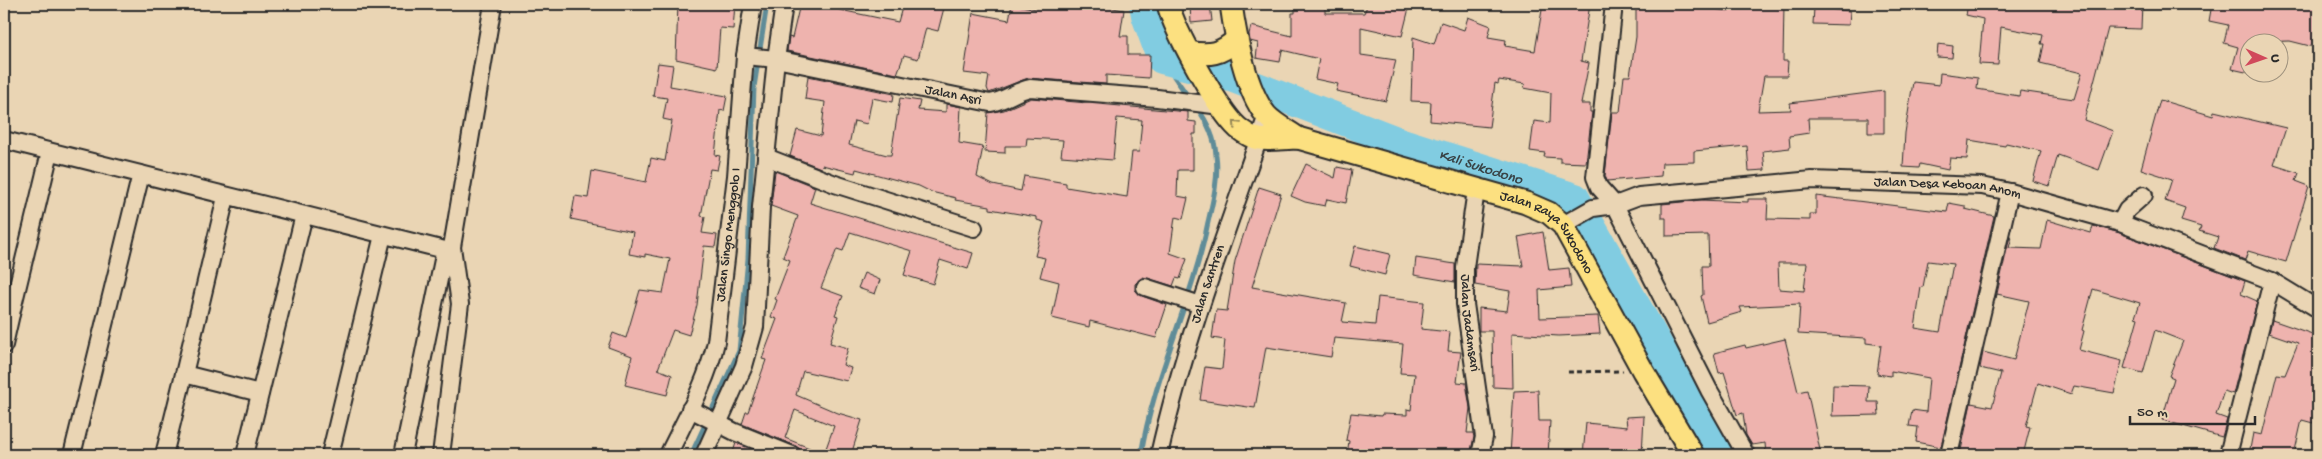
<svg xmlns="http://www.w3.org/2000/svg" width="2322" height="459" font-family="'Gochi Hand',sans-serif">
	<rect width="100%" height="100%" fill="#ead5b4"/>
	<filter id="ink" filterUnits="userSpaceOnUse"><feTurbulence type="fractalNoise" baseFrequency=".02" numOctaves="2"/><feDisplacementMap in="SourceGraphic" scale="10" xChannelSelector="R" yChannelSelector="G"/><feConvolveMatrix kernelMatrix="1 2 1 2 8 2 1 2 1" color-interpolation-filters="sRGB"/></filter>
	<g filter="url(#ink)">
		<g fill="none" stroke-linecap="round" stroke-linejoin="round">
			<path stroke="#5f8c98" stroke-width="5" d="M1162 59 1189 98
				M691 455 739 351 748 259 754 87 767 4
				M1141 455C1154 375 1192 302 1208 222 1213 201 1219 177 1216 155 1215 137 1206 120 1196 106"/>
			<path stroke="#81cce1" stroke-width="30" id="s1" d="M1144 4 1146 15 1162 59 1231 77 1399 142 1575 198 1720 455"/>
		</g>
		<path fill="#eeb3ae" stroke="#2b2b2b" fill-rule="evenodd" d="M678 4H735L733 29 720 28 717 68 676 59Z
			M800 4H827L826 7 898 22 903 4H945L938 31 926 28 918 59 904 55 897 74 787 51 789 37 792 38Z
			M1012 4 1036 9 1037 4H1091L1124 10 1120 36H1128V55H1150L1149 78 1106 75V84L1028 78 989 93 987 88 989 76 964 73 973 13 1009 20Z
			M1190 4H1210L1212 21 1191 23Z
			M1295 4H1325V13H1364L1368 4H1410L1402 36 1361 27V55L1396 60 1386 101 1336 91 1338 84 1315 79 1319 59 1282 50 1280 62 1256 58 1258 43 1250 41 1249 34 1251 26 1292 36V13H1295Z
			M1543 4H1590L1581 61 1589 63 1581 104H1590V112H1592L1586 163 1560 162V158L1544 157 1545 153 1530 151 1534 121 1550 123 1551 93 1524 88 1525 84 1499 80 1498 84 1495 83 1489 127 1430 121 1431 102 1411 101 1413 37 1434 44 1441 22 1464 30 1468 17 1491 26 1488 37 1506 40 1505 46 1535 51Z
			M1636 4H1685V6L1730 11 1731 4H1784L1783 61H1788L1787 76H1764L1758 111 1791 110 1790 103 1884 91V133H1868V118H1808L1809 133 1789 136 1790 148 1763 151 1765 170 1749 171 1747 146 1694 151V162L1662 163 1661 176 1607 181 1605 176 1612 112H1620L1624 76H1630L1636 37Z
			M1968 4H2142L2141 29 2108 28 2084 120 2113 131 2099 170 2058 155 2049 186 2033 181 2041 151 2006 143 2005 146 1969 140 1967 159 1950 158 1948 170 1920 164 1919 168 1903 167 1905 133 1913 82 1939 85 1940 73 1978 78 1977 89 2019 96 2020 91 2074 99 2082 73 2040 63 2044 44H2041L2043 35 2001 27 1998 65 1979 64 1983 19 1966 15Z
			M2212 4H2318V48L2290 41 2250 42V73L2232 69 2238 47 2224 43 2228 25 2209 21Z
			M1814 8 1850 11 1849 25 1813 24Z
			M1938 44 1953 46 1952 58 1937 57Z
			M658 63 673 65 670 86 727 96 724 111 720 110 715 155 720 156 717 170 710 169 701 216 705 217 702 233 717 235 715 247 704 246 697 305 689 335 673 330 658 369 672 375 667 395 625 385 632 356 608 347 613 333 626 338 640 290 663 293 670 259 645 254V257L629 254 633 232 571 219 575 196 588 198 592 171 646 182 651 158 665 161 672 121 663 119 667 98 653 96Z
			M808 76 894 94 893 102 872 98 867 124 854 121 849 145 887 155H891L900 98 920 101 918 110 946 112V104L961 107 959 143 983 147 977 177 993 185 1021 191 1024 176 1066 183V187L1127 197 1132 152H1139L1142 120 1117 118 1113 160 1061 156 1063 140 1027 138 1026 146H1005V153L985 152 988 113 1004 110 1031 98 1188 112V121L1196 122V134H1193V170H1178L1177 196 1188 198 1183 219 1175 217 1170 253 1187 259 1180 279 1176 278 1173 286 1143 277 1135 284V290L1142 296 1167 305 1156 338 1090 321 1089 327 1052 318 1059 282 1040 277 1045 258 1035 256 1044 222 1037 220V217L990 209V206L955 200 956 198 931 192 919 186 856 169 855 173 822 165 821 168 790 156 797 130 821 136 825 102 805 99Z
			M2160 100 2213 116 2214 111 2286 128 2274 165 2299 173 2296 181 2309 186 2286 262 2248 251 2245 260 2214 248 2218 237 2199 231 2201 227 2181 221 2185 208 2165 201 2172 179 2141 169Z
			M1306 164 1335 178 1337 167 1352 170 1346 203 1327 199 1325 206 1305 202 1291 196Z
			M775 171 815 187 810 203 973 253 968 269 940 260 933 284 904 275 912 251 850 232 843 251 837 249 821 288 843 296 835 315 838 316 830 343 848 348 843 365 851 368 847 381 803 371 796 395 838 413 862 420 851 455H802L800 449 796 446 742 424 746 412H748L766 360 762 359 777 319 771 317 777 300 775 299 790 260 783 257 798 216 771 206ZM795 410 834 426 824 454 785 438Z
			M1259 187 1281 194 1252 287 1346 303 1342 322 1375 325 1378 297 1424 302 1421 329 1450 332 1448 351 1461 352 1457 382 1466 383 1470 408 1467 433H1473L1474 437 1470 455H1347L1349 441 1346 440 1351 413 1381 416 1382 414 1407 415V409L1411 410 1415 374 1400 373 1403 344 1334 338 1331 357 1266 347 1255 408 1200 400 1205 367 1222 369 1225 340 1212 338 1216 310 1227 311 1235 261Z
			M1816 196 1947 212 1949 203 1965 206V209L1994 216 1941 447 1916 442 1918 427 1909 426 1912 410 1926 412 1929 378 1891 371V376L1877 374 1881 345 1866 343V338L1798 334 1800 304 1740 307 1742 312 1707 322 1701 296 1703 295 1702 266H1709L1708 235 1666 236V218H1662V204L1701 200 1748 202V199H1768L1767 219 1810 220V214H1816ZM1928 261 1953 264 1940 332 1915 328 1921 287H1923ZM1778 263H1807L1804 291 1779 289Z
			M2047 220 2091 233 2093 226 2117 232 2245 281 2241 294 2257 301 2233 394 2224 391 2216 415 2227 419 2222 437 2162 420 2174 378 2169 376 2183 341 2155 330 2143 373 2124 368 2138 318 2135 317 2140 303 2093 289 2082 330 2084 331 2079 350 2122 361 2114 393 2074 386 2071 394 2038 383 2026 426 2030 427 2023 455H1960L1971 403 1992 407 2001 373 1980 368 1983 352 2014 360 2029 301 1997 294 1996 298 2010 236 2012 237 2009 248 2041 249Z
			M1543 232 1549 270 1569 268 1571 287 1539 290 1540 318 1598 316 1600 334 1559 336 1512 333 1513 388 1493 387 1492 331H1479V308L1507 311 1510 291 1475 285 1476 264 1523 266 1518 237Z
			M1355 246 1390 254 1385 275 1350 266Z
			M1416 258 1455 264V282L1414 275Z
			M864 273 880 280 875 294 858 288Z
			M2272 320 2318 336V402L2313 423 2302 420 2294 455H2254L2255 450 2250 449 2253 433 2262 435 2277 374 2285 375 2298 343 2269 333Z
			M1785 339 1798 392 1807 390 1821 455H1766L1765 443 1752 445 1746 435 1743 413 1737 415 1724 372 1719 373 1714 353 1745 345 1746 348Z
			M1833 385 1869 386 1868 402H1878L1879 415 1832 416Z
			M1538 390 1539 421H1550L1548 455H1510L1514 391Z
			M1644 416 1642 455H1583L1586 423 1627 427 1626 417Z
			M736 443 766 455H732Z"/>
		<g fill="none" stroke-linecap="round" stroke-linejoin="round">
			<g stroke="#2b2b2b" stroke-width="20">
				<g id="minor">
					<path d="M1614 4 1595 177 1599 187 1615 205 1709 390 1746 455"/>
					<path id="s2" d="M745 56 776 59 990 103C1005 101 1015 91 1030 88L1157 98 1221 106"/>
					<path d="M4 140 445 250 403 455"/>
					<path d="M766 157 835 184 974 228"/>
					<path id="s3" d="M1476 190 1465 267V304L1484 437 1480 455"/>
					<path d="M226 197 184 374 260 393"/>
					<path d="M2120 223 2127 210 2144 195"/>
					<path id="s4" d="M1563 225 1593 208 1615 205 1639 196 1812 180 1982 186 2010 192 2120 223 2272 281 2318 309"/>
					<path d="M1145 287 1201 305"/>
					<path d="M4 313 11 314 50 152"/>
					<path d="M4 345 11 314"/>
					<path d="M690 409 735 432 792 455"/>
					<path d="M72 455 141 174"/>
					<path d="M164 455 184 374"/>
					<path d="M245 455 304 215"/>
					<path d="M330 455 383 235"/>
					<path d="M441 455 460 304 452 247 493 4"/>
					<path id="s5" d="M668 455C686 418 707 382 716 342L736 176 745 56 753 4"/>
					<path d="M704 455 744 366 755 327 761 207 776 59 784 4"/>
					<path id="s6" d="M1159 455C1185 339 1228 228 1267 115"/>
					<path d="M1949 455 2010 192"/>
					<path d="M2228 455 2272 281"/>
				</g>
			</g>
			<g stroke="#2b2b2b" stroke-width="25">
				<g id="major">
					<path id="s7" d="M1168 4C1174 30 1218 110 1238 128 1243 132 1252 138 1259 139 1270 141 1286 138 1298 138L1526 203 1549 213 1563 225 1643 371 1693 455"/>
					<path d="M1231 4C1235 34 1246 91 1266 115 1274 124 1288 131 1298 138"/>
					<path d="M1189 52C1209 56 1221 54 1236 40"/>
				</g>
			</g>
			<path stroke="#2b2b2b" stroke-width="3" stroke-dasharray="5 4" stroke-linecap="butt" d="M1568 372 1623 371"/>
			<use href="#minor" stroke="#ead5b4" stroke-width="16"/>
			<use href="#major" stroke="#fce080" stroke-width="21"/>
		</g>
		<defs><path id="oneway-chevron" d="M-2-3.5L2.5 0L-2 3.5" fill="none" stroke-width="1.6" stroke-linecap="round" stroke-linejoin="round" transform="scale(1.25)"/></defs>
		<use stroke="#948656" href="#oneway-chevron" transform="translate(1236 124) rotate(-133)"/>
	</g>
	<g text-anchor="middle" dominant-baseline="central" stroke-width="4.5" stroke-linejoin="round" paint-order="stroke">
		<g font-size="14" fill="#2b2b2b" stroke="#ead5b4">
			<text stroke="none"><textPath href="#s2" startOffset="212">Jalan Asri</textPath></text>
			<text stroke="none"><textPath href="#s4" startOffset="392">Jalan Desa Keboan Anom</textPath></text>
			<text stroke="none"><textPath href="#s5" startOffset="231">Jalan Singo Menggolo I</textPath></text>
			<text stroke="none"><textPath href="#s7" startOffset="479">Jalan Raya Sukodono</textPath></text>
			<text stroke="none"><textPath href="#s6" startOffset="178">Jalan Santren</textPath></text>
			<text stroke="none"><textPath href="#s3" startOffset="134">Jalan Jadamsari</textPath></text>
		</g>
		<g font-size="15" font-style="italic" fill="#384346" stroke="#ead5b4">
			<text stroke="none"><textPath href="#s1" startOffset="395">Kali Sukodono</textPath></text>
		</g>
	</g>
	<rect width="2322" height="459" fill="none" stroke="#ead5b4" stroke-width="20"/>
	<rect x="10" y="10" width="2302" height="439" fill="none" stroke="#2b2b2b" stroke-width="2" filter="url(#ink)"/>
	<g transform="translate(2264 58) rotate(92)"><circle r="24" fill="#ead5b4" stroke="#9e917d"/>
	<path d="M0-4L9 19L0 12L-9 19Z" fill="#d1495b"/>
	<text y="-8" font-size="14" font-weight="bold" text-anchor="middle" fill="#2b2b2b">U</text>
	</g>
	<path d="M2130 416v8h125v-8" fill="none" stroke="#2b2b2b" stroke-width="2.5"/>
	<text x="2137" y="416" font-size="15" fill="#2b2b2b" stroke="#ead5b4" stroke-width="4" paint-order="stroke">50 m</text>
</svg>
